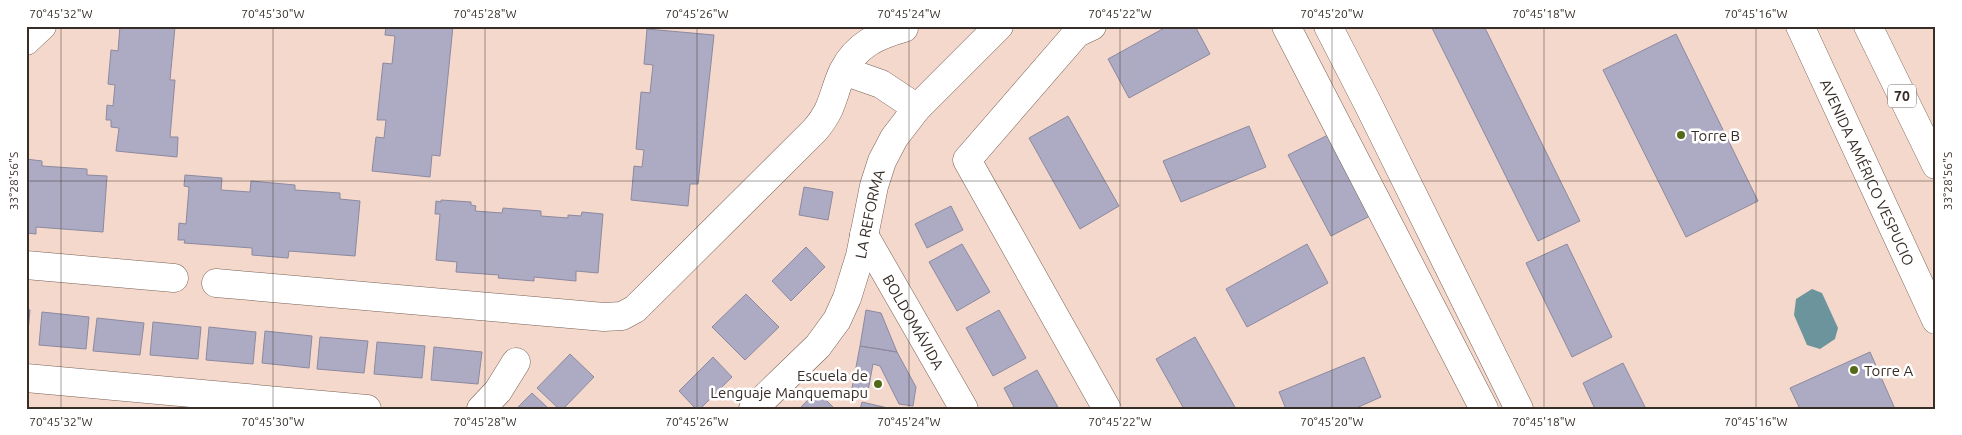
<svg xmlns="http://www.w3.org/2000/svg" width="1962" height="435" font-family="Ubuntu,sans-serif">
	<rect width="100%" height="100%" fill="#f4d8cb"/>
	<path fill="#6c949d" d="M1812 289 1822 293 1838 328 1835 339 1820 349 1807 345 1794 315 1796 299Z"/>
	<path fill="#adaac3" stroke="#8c89a0" d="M120 26H180L175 27 170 80H175L170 137H178L177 157 116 151 119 128 111 127V120H106L107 105 113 106 115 85 108 84 111 50 118 51Z
		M386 26H453L440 156 432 155 430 177 372 171 376 137 384 138 386 120H377L383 63 392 64 395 36 385 35Z
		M1168 26H1195L1210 54 1129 98 1108 59Z
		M1431 26H1484L1580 221 1538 241Z
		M647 29 714 35 698 184H690L688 206 631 200 634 166 642 167 644 150 636 149 641 92 650 93 653 65 644 64Z
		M1676 34 1758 201 1686 237 1603 70Z
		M1068 116 1119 206 1080 229 1029 138Z
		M1249 126 1266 167 1181 202 1163 161Z
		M1328 135 1370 216 1331 236 1288 155Z
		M26 159 42 161V166L87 169V175L107 176 103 232 36 227V234L26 233Z
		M185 175 222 178 221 190 250 192 251 181 295 185V190L340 193V199L360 201 355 256 289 251 288 258 252 255V248L184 243 185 240H178L179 223 186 224 189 187 184 186Z
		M804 187 833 192 828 220 799 215Z
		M441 200 471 202V205L476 206 475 211 502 213 503 208 541 211V216L568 218V215L581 216 582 212 603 214 598 273 576 271V281L534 277V281L498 278 499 275 456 272 457 262 436 260 440 214H435L436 201 441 202Z
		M951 206 963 230 927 248 915 224Z
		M962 244 990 292 957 311 929 262Z
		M1307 244 1328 283 1247 327 1226 289Z
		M1567 244 1612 337 1572 357 1526 263Z
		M806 247 825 267 791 301 772 281Z
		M746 294 779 327 745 360 712 327Z
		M26 309 30 310 27 342H26Z
		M866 310 881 313 897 352 860 346Z
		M999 310 1026 358 993 376 966 328Z
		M42 312 89 317 86 349 39 345Z
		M97 318 144 323 140 355 93 351Z
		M153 322 201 327 198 359 150 355Z
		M209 327 256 332 253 364 206 360Z
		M265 331 312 336 309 368 262 363Z
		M320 337 368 341 364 373 317 369Z
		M1195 337 1236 409H1184L1156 359Z
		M377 342 425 346 422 378 374 374Z
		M860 346 897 352 916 387 913 406 899 404 880 366 873 364 868 391 852 388Z
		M434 347 482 352 478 384 431 380Z
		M1870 352 1895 409H1800L1790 388Z
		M570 354 594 377 563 409H559L537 388Z
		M713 357 732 377 700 409H696L679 391Z
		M1364 357 1381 397 1354 409H1286L1279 392Z
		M1623 363 1646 409H1595L1583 383Z
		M1037 370 1059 409H1015L1004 388Z
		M817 391 835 409H799Z
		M532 393 549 409H516Z
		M862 402 892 409H860Z"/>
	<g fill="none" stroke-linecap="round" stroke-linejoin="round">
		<g stroke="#796156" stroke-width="29">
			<g id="minor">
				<path d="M1092 26 1077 33 967 160 1107 409"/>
				<path d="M1286 26 1484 409"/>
				<path d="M1328 26 1369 106 1519 409"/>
				<path d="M26 41 42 26"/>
				<path d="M844 71 881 84 917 108"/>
				<path id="s1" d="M864 235 964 409"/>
				<path d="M26 265 174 278"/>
				<path d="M216 283 604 317 622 316 635 309 815 130C834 108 832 95 843 71 856 45 878 35 904 28"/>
				<path d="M26 378 367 409"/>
				<path d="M481 409 498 391 516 362"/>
				<path id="s2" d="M753 409 818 346 837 320 847 298 860 256 874 186 882 161 894 138 917 108 999 26"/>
			</g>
		</g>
		<g stroke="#796156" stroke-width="29">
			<g id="major">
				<path id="s3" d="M1800 26 1936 320"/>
			</g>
		</g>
		<g stroke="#796156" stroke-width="29">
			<path id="highway" d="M1868 26 1936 165"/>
		</g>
		<use href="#minor" stroke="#fff" stroke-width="28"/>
		<use href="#major" stroke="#fff" stroke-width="28"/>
		<use href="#highway" stroke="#fff" stroke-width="28"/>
	</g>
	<path fill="none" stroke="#382e29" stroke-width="1" stroke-opacity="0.45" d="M61 26V409M273 26V409M485 26V409M697 26V409M909 26V409M1120 26V409M1332 26V409M1544 26V409M1756 26V409M26 181H1936"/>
	<g fill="#536a19" stroke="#fff" stroke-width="2">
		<circle cx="1681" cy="135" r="5"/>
		<circle cx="1854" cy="370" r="5"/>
		<circle cx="878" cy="384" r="5"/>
	</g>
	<g text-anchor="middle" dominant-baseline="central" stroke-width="5" stroke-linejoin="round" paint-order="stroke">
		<rect fill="#fff" stroke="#746d69" stroke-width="1" x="1888" y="84.5" width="28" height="23" rx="4"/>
		<g font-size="14" font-weight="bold" fill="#382e29">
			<text x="1902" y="96">70</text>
		</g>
		<g font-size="15" fill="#382e29" stroke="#fff" text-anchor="start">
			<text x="1691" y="135">Torre B</text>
			<text x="1864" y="370">Torre A</text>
			<text x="868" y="375" text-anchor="end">Escuela de<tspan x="868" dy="17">Lenguaje Manquemapu</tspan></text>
		</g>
		<g font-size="15" fill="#382e29" stroke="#fff">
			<text stroke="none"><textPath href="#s3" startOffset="161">AVENIDA AMÉRICO VESPUCIO</textPath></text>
			<text stroke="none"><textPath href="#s2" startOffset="234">LA REFORMA</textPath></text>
			<text stroke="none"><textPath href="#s1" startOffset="100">BOLDOMÁVIDA</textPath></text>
		</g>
	</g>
	<rect width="1962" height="435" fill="none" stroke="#ffffff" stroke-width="55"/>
	<rect x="28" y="28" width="1906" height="380" fill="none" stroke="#382e29" stroke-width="2"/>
	<g font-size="12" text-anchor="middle" fill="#382e29">
		<text x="61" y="18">70°45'32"W</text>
		<text x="273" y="18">70°45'30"W</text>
		<text x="485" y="18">70°45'28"W</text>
		<text x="697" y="18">70°45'26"W</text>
		<text x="909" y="18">70°45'24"W</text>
		<text x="1120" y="18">70°45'22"W</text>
		<text x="1332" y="18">70°45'20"W</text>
		<text x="1544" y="18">70°45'18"W</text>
		<text x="1756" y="18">70°45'16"W</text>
		<text transform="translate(14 181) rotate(-90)" y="4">33°28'56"S</text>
		<text transform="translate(1948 181) rotate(-90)" y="4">33°28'56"S</text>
		<text x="61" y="426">70°45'32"W</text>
		<text x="273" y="426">70°45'30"W</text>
		<text x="485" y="426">70°45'28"W</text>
		<text x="697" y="426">70°45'26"W</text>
		<text x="909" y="426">70°45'24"W</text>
		<text x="1120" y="426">70°45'22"W</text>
		<text x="1332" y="426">70°45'20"W</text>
		<text x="1544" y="426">70°45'18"W</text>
		<text x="1756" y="426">70°45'16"W</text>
	</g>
</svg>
